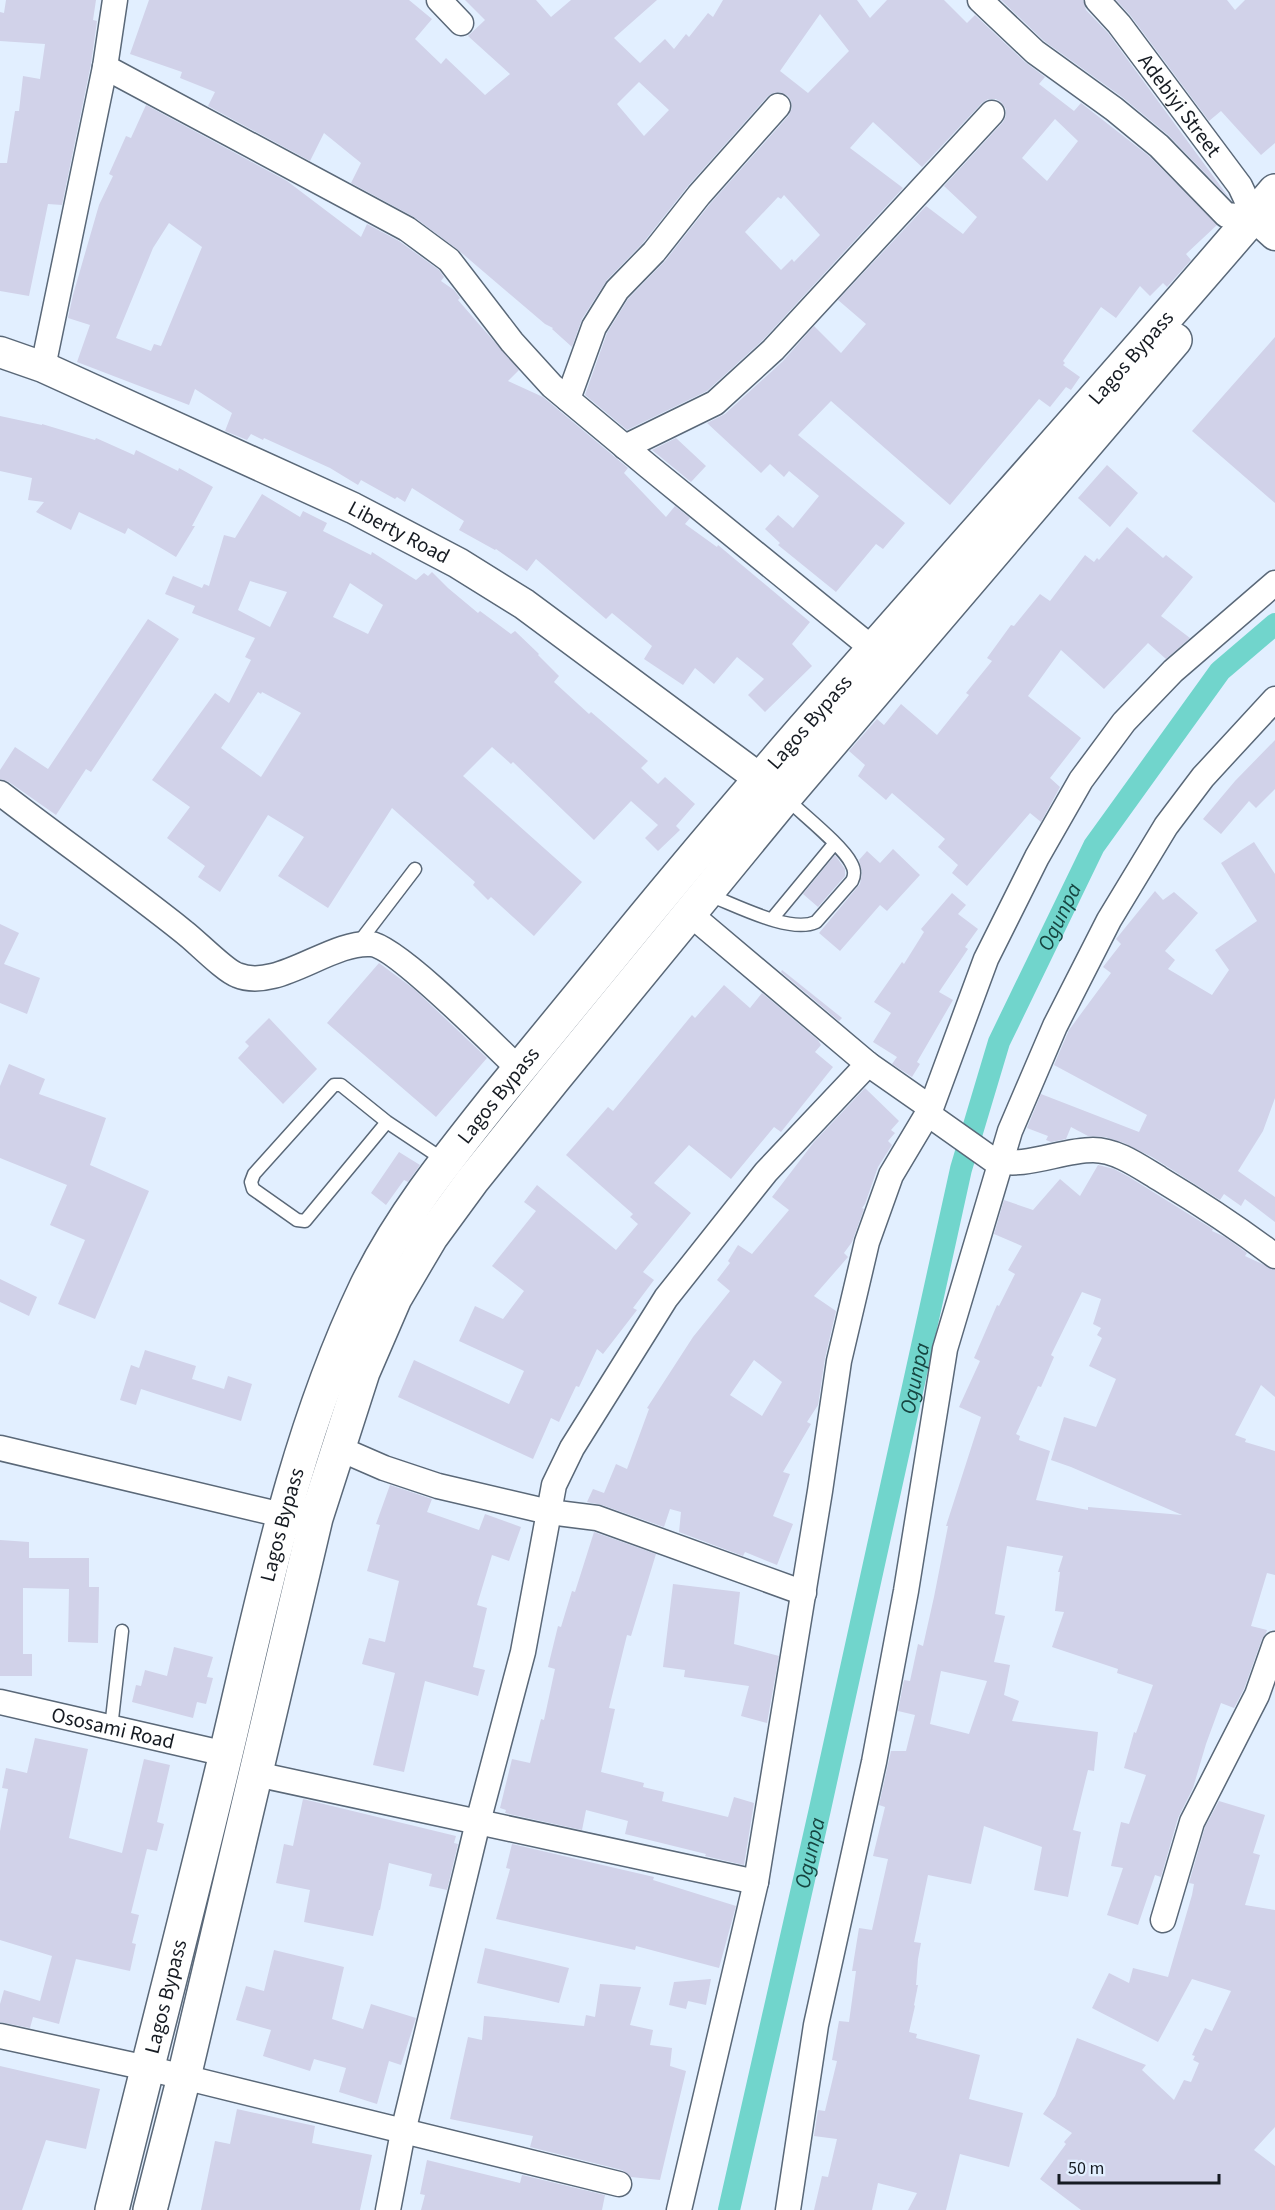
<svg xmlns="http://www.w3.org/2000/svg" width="1275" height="2210" font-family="'Source Sans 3',sans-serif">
	<rect width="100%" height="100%" fill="#e2efff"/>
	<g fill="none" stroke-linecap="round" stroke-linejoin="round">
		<path stroke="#71d5cc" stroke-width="22" id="s1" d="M729 2210 820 1809 961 1169 999 1042 1094 846 1220 671 1275 624"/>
	</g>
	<path fill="#d1d2e9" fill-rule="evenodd" d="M6 0H96L93 20 97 21 91 64 62 205 48 204 29 296 0 291V163H7L15 111H19L23 76 40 79 45 44 0 41V12L4 13Z
		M149 0H409L432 19 415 39 441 64 446 58 485 95 510 74 468 36 485 20 465 0H536L551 17 571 0H657L614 38 640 63 665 39 674 49 686 34 689 37 708 13 713 17 723 0H857L870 18 887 0H944L967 23 975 15 1025 62 1045 77 1039 84 1074 111 1081 103 1149 156 1217 225 1186 254 1191 260 1167 287 1163 283 1150 296 1140 286 1116 318 1101 307 1063 361 1065 363 1063 365 1080 377 1071 390 1066 387 1050 407 1039 399 950 505 831 401 798 435 905 523 883 549 876 544 836 592 778 545 780 543 765 529 778 515 793 528 819 496 789 471 784 477 770 464 761 473 707 423 725 414 783 361 814 326 841 353 866 324 838 300 926 206 963 234 977 217 944 186 1003 122 1006 116V109L1001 102 996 99H988L982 103 922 167 873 122 850 148 903 188 763 340 707 391 627 430 585 395 607 333 628 299 665 261 710 204 789 115 792 108 791 101 788 96 780 92 773 93 767 97 688 186 643 243 607 280 582 319 572 347 552 329 553 328 545 324 457 249 414 217 351 183 361 163 324 133 310 161 208 106 215 92 180 78 182 72 130 54ZM820 14 849 51 808 93 780 71ZM639 82 669 110 644 136 617 104ZM1055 119 1078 141 1047 181 1022 158ZM784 195 820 235 794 262 792 259 781 270 745 232 778 197 781 199Z
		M1001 0H1083L1086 10 1108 33 1230 199 1168 135 1122 97 1044 41Z
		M1116 0H1227L1235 10 1245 0H1275V143L1261 155 1221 111 1209 121 1130 15Z
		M146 105 287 181 361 237 367 224 399 241 439 270 444 277 441 281 454 290 460 298 458 300 519 370 508 381 543 397 628 468 624 473 666 517 675 506 690 518 685 524 717 547 718 545 810 622 792 644 812 666 765 712 748 695 764 679 737 657 714 684 695 668 683 685 644 659 652 646 612 613 606 619 536 559 527 571 496 549 495 550 459 530 464 521 412 488 405 502 397 497 395 499 361 480 358 485 330 468 264 438 263 440 251 434 247 440 225 431 232 413 195 389 189 405 77 362 90 325 68 318 73 295 99 205 113 176 109 174 126 136 131 138ZM169 223 202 247 161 346 154 344 151 351 116 338 153 248Z
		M1275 337V503L1192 431Z
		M0 416 42 425V424L95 440 96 438 134 455 136 450 178 471 179 468 213 487 192 526H195L176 557 128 528 125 534 79 512 71 530 36 512 44 502 28 500 32 478 0 471Z
		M676 438 706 466 691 482 652 450Z
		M1107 465 1138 493 1110 527 1078 498Z
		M262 494 300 517 303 511 327 523 323 531 371 555 372 552 416 580 424 573 428 576 432 572 448 588 478 613 480 611 511 634 515 631 539 654 538 655 559 676 554 682 589 714 591 712 648 761 641 768 658 784 665 777 695 804 676 826 680 830 658 851 645 838 658 825 631 801 594 840 513 762 511 764 492 747 463 776 582 882 534 936 491 897 488 900 473 885 475 882 392 808 328 908 278 876 304 837 268 815 220 892 198 877 205 866 167 838 190 807 152 780 215 693 229 703 251 660 245 657 255 638 192 613 195 606 165 594 173 576 202 588 204 584 209 586 224 535 235 538ZM250 581 287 592 270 627 238 610ZM350 583 383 605 368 634 333 617ZM258 692 261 694 262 692 301 713 261 777 221 748Z
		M1127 527 1163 558 1166 555 1193 577 1161 616 1190 638 1166 659 1148 643 1104 689 1061 650 1028 696 1081 738 1050 778 1060 787 1041 822 1030 813 967 886 952 873 958 865 938 847 945 839 892 793 886 800 858 776 865 765 849 751 877 719 884 725 901 704 937 735 969 695 966 693 992 661 987 658 1011 625 1014 626 1040 594 1050 601 1085 555 1094 562 1097 558 1099 560Z
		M148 619 179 639 91 772 86 769 56 815 9 782 0 779V770L15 747 48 769Z
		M1275 740V789L1256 808 1249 801 1221 834 1203 819 1235 781Z
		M1254 842 1275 874V1098L1263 1131 1238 1171 1275 1197V1222L1245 1199 1241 1206 1224 1194 1220 1200 1152 1157 1124 1143 1105 1137 1088 1136 1071 1127 1066 1139 1051 1142 1046 1140 1048 1136 1027 1128 1041 1094 1139 1132 1147 1115 1054 1065 1069 1030 1111 973 1103 967 1121 944 1116 939 1155 891 1163 900 1174 892 1198 913 1165 951 1175 960 1168 969 1212 995 1229 970 1215 950 1257 921 1221 863Z
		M893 849 920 875 887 911 880 905 840 951 819 933 860 884 862 872 859 860 867 851 880 863Z
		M835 855 845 869V876L818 907 803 894Z
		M952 893 966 905 958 914 978 929 965 947 968 949 939 992 953 1000 917 1062 920 1064 912 1077 892 1064 897 1057 873 1042 891 1013 874 1002 902 962 904 964 924 932 921 929Z
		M0 924 19 933 4 964 40 978 27 1014 0 1003Z
		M379 963 414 989 487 1058 436 1117 327 1023Z
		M782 970 842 1018 839 1021 781 972Z
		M724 985 750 1008 762 993 818 1040 821 1045 815 1052 833 1067 781 1132 774 1127 731 1179 689 1145 654 1183 691 1213 643 1272 654 1280 633 1308 637 1310 603 1354 597 1349 579 1387 576 1386 559 1422 551 1418 533 1459 398 1397 414 1360 509 1404 524 1371 459 1341 475 1306 503 1319 524 1291 492 1266 536 1211 524 1202 537 1185 616 1250 638 1224 630 1217 633 1214 566 1155 608 1107 613 1111 692 1015 695 1018Z
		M269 1018 317 1069 283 1104 238 1058 249 1046 245 1042Z
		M9 1064 45 1079 39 1094 106 1118 90 1165 149 1191 95 1319 58 1304 85 1240 50 1225 67 1185 0 1158V1086Z
		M865 1088 899 1121 891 1130 895 1133 888 1141 892 1145 878 1167 865 1204 862 1208 864 1209 852 1242 844 1253 848 1257 814 1296 836 1311 825 1358 818 1405 807 1422 811 1424 783 1472 790 1474 773 1516 793 1524 777 1565 745 1552 743 1556 679 1532 681 1512 670 1509 664 1527 602 1505 587 1502 593 1489 604 1493 616 1464 627 1469 649 1409 647 1408 693 1337 730 1291 717 1280 730 1263 728 1261 738 1245 752 1254 789 1210 772 1197 814 1142ZM754 1360 782 1382 762 1416 730 1395Z
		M399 1152 420 1165 408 1182 404 1180 386 1205 371 1193Z
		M1098 1165 1114 1169 1129 1177 1211 1228 1213 1229 1212 1231 1225 1237 1247 1253 1245 1256 1275 1270V1397L1261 1385 1235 1435 1246 1439 1245 1442 1275 1451V1575L1267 1573 1251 1626 1267 1630 1266 1633 1262 1639 1244 1689 1234 1708 1221 1703 1206 1744 1193 1788 1178 1818 1161 1877 1155 1875 1138 1925 1107 1915 1123 1868 1111 1866 1121 1822 1129 1824 1146 1775 1124 1768 1134 1732 1136 1733 1153 1685 1117 1673 1118 1669 1052 1647 1064 1612 1055 1611 1060 1572H1058L1063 1556 1007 1546 995 1614 1005 1616 994 1662 1010 1665 1004 1695 1019 1701 1012 1721 1098 1732 1094 1771 1088 1770 1073 1830 1081 1832 1068 1897 1034 1890 1042 1847 984 1826 971 1884 928 1875 914 1942 921 1943 918 1959 916 1985H918L914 2005 915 2006 909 2032 917 2034 916 2038 980 2055 969 2099 1023 2113 1009 2167 960 2154 946 2210H908L917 2193 878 2183 872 2210H814L822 2176 828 2177 837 2139 814 2136 818 2110 825 2111 837 2061 832 2060 839 2021 849 2022 856 1971H852L859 1928 872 1930 888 1859 873 1856 885 1807 879 1805 891 1751H906L915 1715 898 1711 904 1680 910 1681 918 1644 923 1646 934 1597 948 1526H946L981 1417 959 1407 980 1361 974 1358 997 1305 999 1306 1015 1274 1008 1270 1022 1246 994 1234 1004 1200 1033 1210 1060 1179 1080 1196ZM1082 1292 1101 1299 1093 1324 1101 1328 1097 1335 1102 1338 1089 1366 1116 1379 1096 1427 1064 1417 1051 1460 1071 1467 1182 1515 1088 1507V1510L1036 1500 1050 1451 1019 1440 1020 1436 1016 1434 1038 1386 1041 1387 1054 1357 1051 1355ZM941 1671 987 1681 969 1734 930 1724Z
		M0 1279 37 1297 29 1316 0 1302Z
		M145 1350 196 1366 192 1379 224 1389 228 1376 252 1384 241 1421 141 1389 136 1405 120 1400 131 1365 139 1368Z
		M390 1485 432 1499 427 1512 479 1530 485 1514 521 1527 509 1561 492 1555 477 1605 487 1608 473 1667 485 1670 478 1696 425 1681 404 1772 373 1765 395 1673 362 1664 369 1638 385 1642 399 1581 367 1571 380 1525 376 1524Z
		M594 1532 656 1554 631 1636 627 1635 609 1708 615 1709 601 1772 644 1783 643 1787 664 1792 662 1801 728 1817 734 1797 754 1803 744 1865 705 1856 706 1854 625 1834 628 1821 586 1810 582 1830 505 1813 506 1810 500 1808 512 1759 530 1763 541 1719 544 1720 555 1669 548 1667 558 1626 561 1627 572 1591 575 1592Z
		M0 1540 29 1542V1558H89V1587H99L98 1643 68 1642 69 1589 23 1588V1654H32V1676H0Z
		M673 1584 740 1592 734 1644 779 1656 767 1723 741 1716 749 1686 684 1677 685 1670 663 1667Z
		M174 1647 213 1657 207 1677 213 1678 206 1704 197 1702 193 1718 132 1702 136 1685 141 1686 145 1670 167 1676Z
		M35 1738 88 1749 69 1838 122 1853 144 1759 170 1765 157 1822 164 1824 157 1851 147 1849 131 1913 139 1915 132 1943 136 1944 130 1971 76 1959 59 2024 33 2017 30 2028 0 2022V2004L4 1990 40 2001 52 1956 0 1940V1831L8 1789 2 1788 6 1768 27 1773Z
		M303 1799 456 1836 454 1843 458 1844 447 1890 429 1886 432 1874 389 1863 380 1910H379L373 1936 304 1922 310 1890 276 1883 284 1844 293 1846Z
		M1219 1801 1265 1815 1253 1853 1260 1855 1245 1905 1275 1910V2127L1254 2150 1275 2166V2210H1081L1040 2179 1066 2144 1064 2142 1072 2133 1043 2114 1055 2096 1077 2038 1146 2065 1142 2070 1174 2100 1184 2080 1191 2082 1199 2063 1193 2060 1195 2056 1192 2055 1205 2028 1212 2031 1231 1991 1192 1979 1158 2042 1092 2008 1109 1973 1129 1983 1133 1968 1168 1977 1192 1895 1194 1884 1189 1883 1205 1827Z
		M512 1844 654 1877 653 1880 736 1906 719 1968 636 1946 635 1950 496 1919 510 1869 506 1868Z
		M485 1948 569 1968 559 2003 477 1983Z
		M274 1950 344 1967 332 2019 363 2029 371 2004 416 2018 401 2065 389 2061 377 2104 339 2092 346 2068 314 2059 310 2071 263 2056 271 2030 236 2020 246 1986 264 1991Z
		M711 1979 706 2005 688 2001 686 2009 669 2005 674 1982Z
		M600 1984 641 1987 630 2025 653 2030 650 2045 672 2048 670 2066 686 2071 660 2180 631 2177 622 2170 530 2147 533 2136 450 2119 468 2037 482 2040 484 2016 584 2026 586 2015 595 2017Z
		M0 2066 100 2089 86 2149 46 2140 22 2210H0Z
		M237 2109 315 2126 312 2143 372 2155 360 2210H201L215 2141 230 2144Z
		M427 2160 520 2183 522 2175 605 2195 602 2210H421L425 2195 420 2194Z"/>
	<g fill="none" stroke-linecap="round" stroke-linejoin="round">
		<g stroke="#5a6878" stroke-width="15">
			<path id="service" d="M709 895C736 905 790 934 816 922L852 881C855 875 855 870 851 863 842 845 802 814 786 798
				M772 919 834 844
				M357 945 415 869
				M387 1122 305 1221 297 1220 253 1189 251 1182 254 1174 334 1085H341L387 1122 444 1160
				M111 1728 122 1631"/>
		</g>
		<g stroke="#5a6878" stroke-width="27">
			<g id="minor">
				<path d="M439 0 461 23"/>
				<path d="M980 0 1035 52 1114 109 1159 146 1226 215 1237 216 1250 209"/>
				<path id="s2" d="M1097 0 1119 24 1240 186 1254 216"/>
				<path d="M105 67 407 229 449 260 512 342 552 386 648 466 873 649"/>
				<path d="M43 367 105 67 115 0"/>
				<path d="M568 399 594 327 617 290 654 252 699 195 778 106"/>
				<path d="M625 447 715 403 773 350 992 113"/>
				<path d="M0 793C61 840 124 884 184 932 196 941 225 971 237 975 277 992 330 941 371 944 396 946 496 1047 519 1069"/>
				<path d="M690 914 868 1064 931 1108 928 1114 993 1160C1026 1169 1060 1150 1093 1150 1117 1150 1140 1167 1160 1179 1200 1203 1238 1228 1275 1256"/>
				<path d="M0 1448 282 1515"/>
				<path d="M338 1448 384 1468 438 1486 549 1512 597 1518 804 1593"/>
				<path id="s3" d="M0 1702 226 1754"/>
				<path d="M256 1774 756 1882"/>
				<path d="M1163 1920 1192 1822 1257 1695 1275 1644"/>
				<path d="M0 2036 147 2068 619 2184"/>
				<path d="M388 2210 403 2132 478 1822 523 1652 554 1485 572 1448 666 1298 766 1172 868 1064"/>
				<path d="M679 2210 756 1882 820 1491 839 1361 867 1242 891 1175 931 1108 986 959 1037 857 1081 780 1124 722 1173 671 1275 583"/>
				<path d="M788 2210 816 2025 874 1762 906 1591 945 1349 1010 1131 1055 1026 1109 920 1166 826 1203 777 1275 699"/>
			</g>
		</g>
		<g stroke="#5a6878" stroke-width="33">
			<g id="tertiary">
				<path d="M1254 216 1275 235"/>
				<path id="s4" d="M0 352 43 367 353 508 458 563 524 604 779 793"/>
			</g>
		</g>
		<g stroke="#5a6878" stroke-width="36">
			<g id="secondary">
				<path id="s5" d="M112 2210C150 2055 191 1900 228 1745 265 1589 296 1433 366 1287 399 1219 447 1159 494 1100 532 1053 570 1007 608 961 822 697 1055 450 1275 191"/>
				<path d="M150 2210 184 2077 316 1518 363 1372 395 1298 431 1237 472 1181 554 1079 785 797 1175 340"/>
			</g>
		</g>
		<use href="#service" stroke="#fff" stroke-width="12"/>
		<use href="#minor" stroke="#fff" stroke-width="24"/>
		<use href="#tertiary" stroke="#fff" stroke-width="30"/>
		<use href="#secondary" stroke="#fff" stroke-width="33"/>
	</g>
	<g text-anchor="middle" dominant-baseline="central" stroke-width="5" stroke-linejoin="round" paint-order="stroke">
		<g font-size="21" fill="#161b22" stroke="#e2efff">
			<text stroke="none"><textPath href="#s2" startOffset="134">Adebiyi Street</textPath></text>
			<text stroke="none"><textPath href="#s5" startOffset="2164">Lagos Bypass</textPath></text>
			<text stroke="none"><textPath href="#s4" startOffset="438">Liberty Road</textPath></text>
			<text stroke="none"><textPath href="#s5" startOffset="1678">Lagos Bypass</textPath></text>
			<text stroke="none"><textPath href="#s5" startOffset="1192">Lagos Bypass</textPath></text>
			<text stroke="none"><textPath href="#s5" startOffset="706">Lagos Bypass</textPath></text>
			<text stroke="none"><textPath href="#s3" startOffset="116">Ososami Road</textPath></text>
			<text stroke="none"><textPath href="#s5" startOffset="220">Lagos Bypass</textPath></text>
		</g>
		<g font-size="22" font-style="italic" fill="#164541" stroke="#e2efff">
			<text stroke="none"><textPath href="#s1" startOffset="1338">Ogunpa</textPath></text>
			<text stroke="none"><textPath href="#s1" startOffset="852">Ogunpa</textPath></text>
			<text stroke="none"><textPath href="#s1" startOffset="366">Ogunpa</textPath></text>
		</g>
	</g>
	<path d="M1059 2174v9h160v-9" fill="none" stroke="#161b22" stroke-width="3"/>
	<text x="1068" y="2174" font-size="18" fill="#161b22" stroke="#e2efff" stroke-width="4.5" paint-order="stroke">50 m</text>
</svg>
